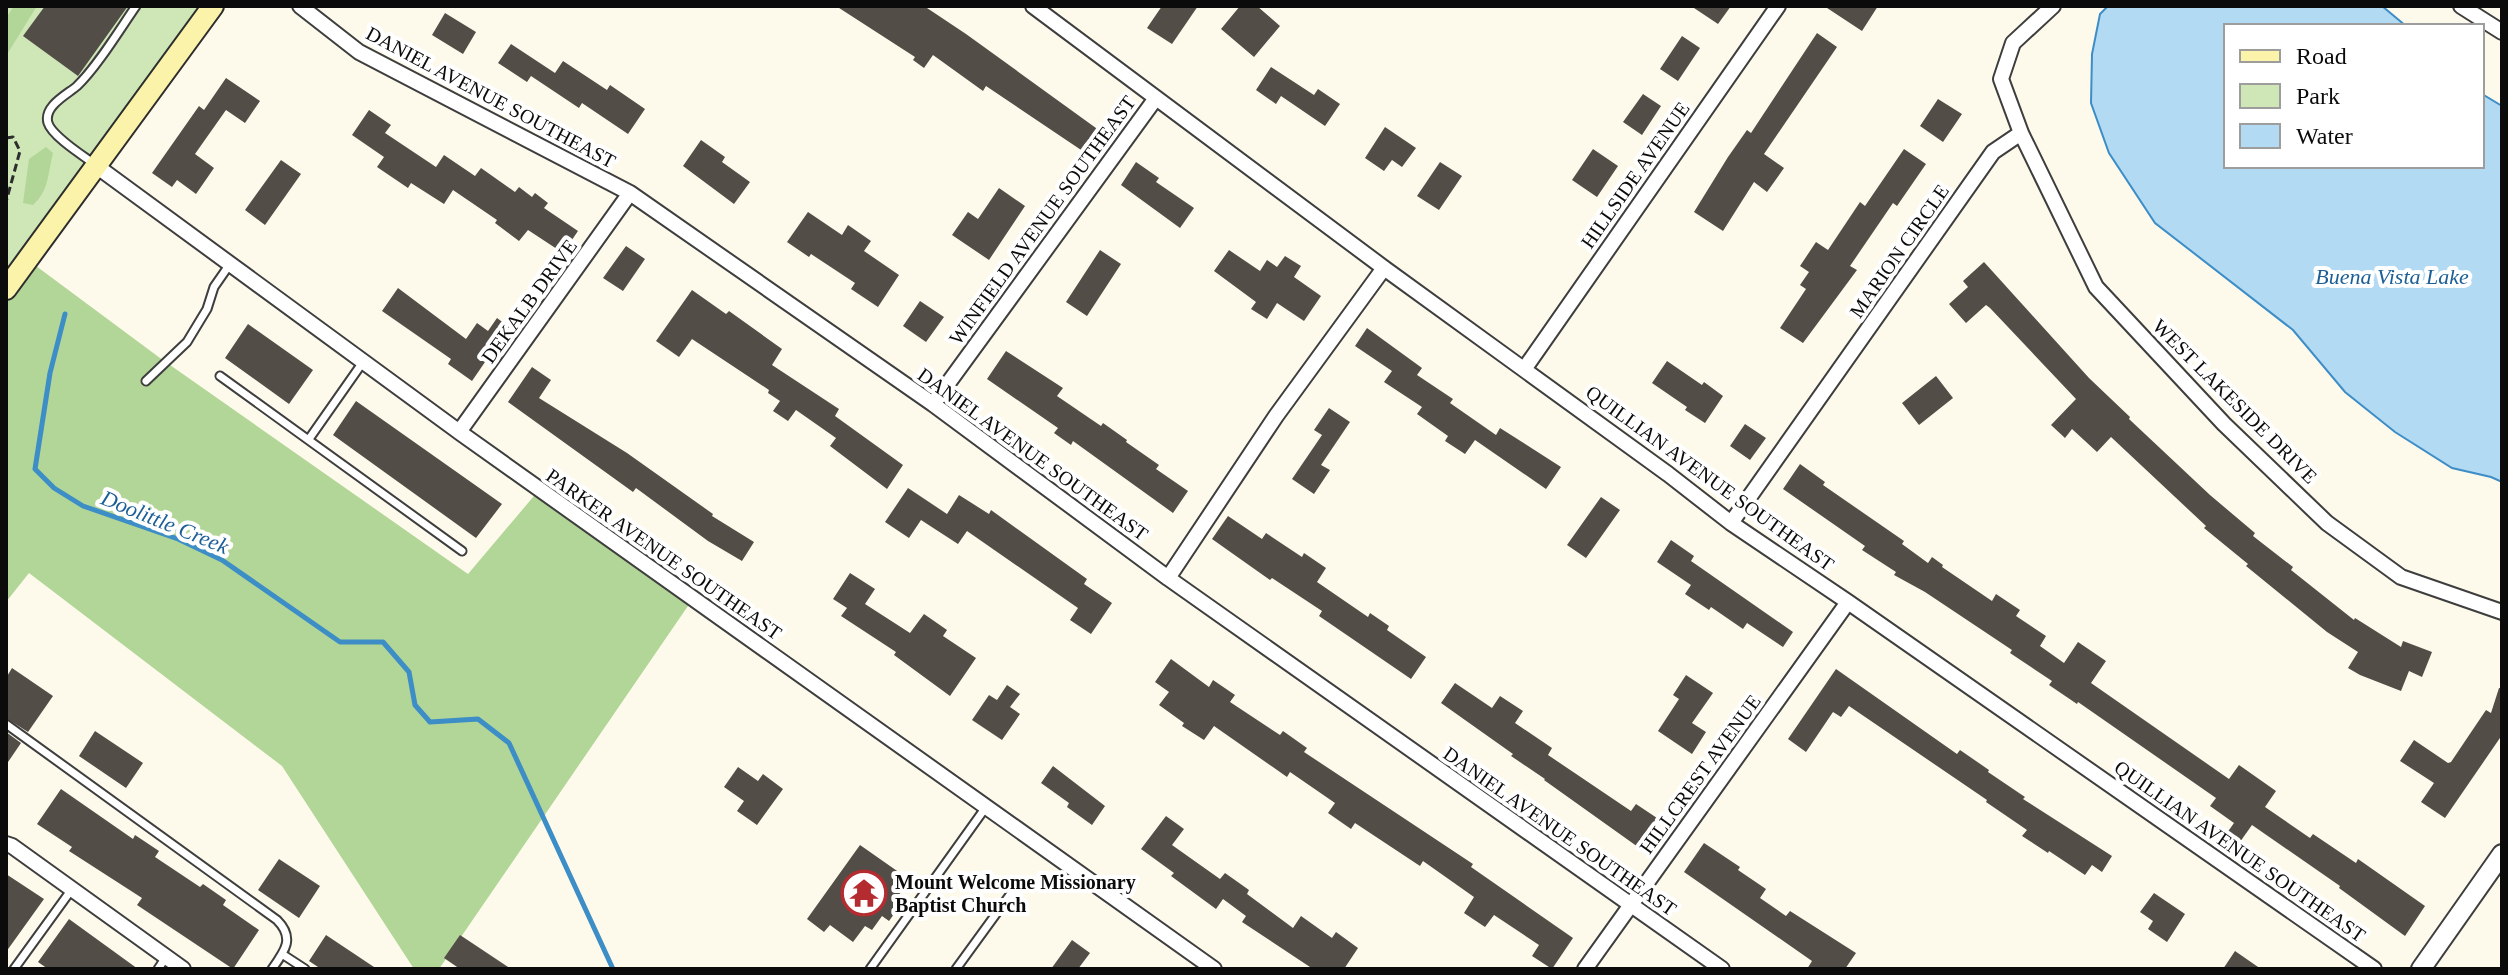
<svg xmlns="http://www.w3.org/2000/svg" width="2508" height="975" font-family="'Times New Roman',serif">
	<rect width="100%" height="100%" fill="#fefaeb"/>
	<path fill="#cfe6b7" d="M6 6H213L6 290Z"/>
	<path fill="#b2d697" d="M14 6H37L6 56V18Z
		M46 147 53 153C48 173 49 191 33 205L23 203 29 159Z
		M28 260 160 358 468 574 539 490 690 603 439 969H414L282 766 29 573 6 602V291Z"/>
	<path fill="#b2daf3" stroke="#3d8dc6" stroke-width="2" d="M2108 6H2382L2406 26H2226V166H2482V94L2502 106V482L2491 477 2452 468 2395 432 2345 392 2293 330 2155 223 2109 153 2091 103 2092 54 2100 14Z"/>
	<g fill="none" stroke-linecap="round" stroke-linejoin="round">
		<path stroke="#3d8dc6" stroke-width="5" d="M65 314 50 373 35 469 54 488 83 506 178 539 222 560 340 642H383L409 672 415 705 430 722 478 719 509 743 613 969"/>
	</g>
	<path fill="#534d48" d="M45 6H128L78 76 23 36Z
		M836 6H924L966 34 1107 136 1093 158 986 86 983 91 933 55 924 68 913 60 915 57Z
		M1162 6H1198L1172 44 1147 28Z
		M1240 6H1257L1280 26 1254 57 1221 29Z
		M1691 6H1731L1718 24Z
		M1824 6H1878L1862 31Z
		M445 13 476 32 463 54 432 35Z
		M1817 33 1837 47 1764 154 1784 168 1767 192 1754 182 1723 231 1694 212 1728 157 1747 130 1751 133Z
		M1682 36 1700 48 1678 81 1660 69Z
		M511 44 555 73 563 61 607 90 610 85 645 109 628 134 582 103 579 108 531 76 527 82 498 63Z
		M1271 67 1314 95 1318 89 1340 104 1325 126 1281 96 1276 104 1256 90Z
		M226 78 260 101 245 123 226 110 195 154 214 168 196 194 177 180 172 187 152 173 199 106 204 110Z
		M1643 94 1661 106 1642 135 1623 122Z
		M1938 99 1962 114 1943 142 1920 126Z
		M369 110 391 125 385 133 436 167 444 155 475 176 481 168 515 192 519 187 532 197 535 193 548 203 544 208 578 231 563 253 528 230 519 241 495 223 497 220 453 190 444 204 411 183 408 188 377 167 384 157 352 135Z
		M1385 127 1416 148 1402 167 1392 160 1384 171 1365 158Z
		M701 140 725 157 722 162 750 182 734 204 683 166Z
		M1593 149 1618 166 1597 197 1572 180Z
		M1904 149 1926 164 1897 206 1893 203 1850 266 1857 270 1803 343 1780 328 1806 289 1800 285 1809 272 1800 266 1816 242 1828 250 1860 202 1865 206Z
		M281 160 301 174 265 225 245 210Z
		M1136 162 1159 178 1156 182 1194 208 1180 228 1121 185Z
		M1440 162 1462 176 1439 210 1417 196Z
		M999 188 1025 206 989 260 952 235 968 212 978 219Z
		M808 212 842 235 848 225 871 241 864 251 899 275 878 307 851 289 855 283 811 254 809 257 787 242Z
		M626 246 645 259 623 291 603 278Z
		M1100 250 1121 264 1087 316 1066 302Z
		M1229 250 1260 271 1267 260 1277 267 1285 256 1301 266 1294 277 1321 296 1304 321 1277 303 1267 319 1251 309 1256 302 1214 271Z
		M1984 262 2089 378 2130 417 2129 419 2210 495 2255 533 2253 536 2293 567 2291 570 2354 620 2355 618 2401 647 2403 641 2432 652 2422 677 2409 671 2401 691 2360 675 2348 668 2358 652 2327 632 2246 566 2248 564 2204 528 2206 526 2111 437 2097 452 2072 429 2065 438 2051 425 2076 399 1990 308 1986 305 1966 323 1949 304 1968 287 1963 281Z
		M398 288 466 339 477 323 488 331 497 318 509 327 472 381 448 364 451 359 382 311Z
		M692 290 726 314 729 311 782 349 772 365 839 409 835 416 903 465 887 489 830 446 836 438 796 410 788 421 773 411 780 401 768 393 769 390 692 339 679 357 656 341Z
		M920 301 944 317 926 342 903 326Z
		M248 324 313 370 289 404 225 358Z
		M1367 328 1422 368 1417 375 1453 399 1450 403 1496 435 1500 428 1561 467 1546 489 1475 440 1465 454 1445 441 1448 436 1417 414 1422 407 1384 382 1392 371 1355 346Z
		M1006 351 1063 388 1057 396 1101 426 1103 423 1127 440 1126 442 1159 465 1156 469 1188 491 1173 513 1073 441 1071 445 1054 433 1058 428 987 379Z
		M1667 361 1702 385 1704 382 1723 396 1705 423 1685 410 1687 407 1652 383Z
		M532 367 551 380 539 398 627 453 713 514 712 516 754 542 742 561 708 541 636 488 633 492 508 402Z
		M1936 376 1953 398 1919 425 1902 403Z
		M356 401 502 504 476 538 333 435Z
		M1329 408 1350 422 1321 465 1330 470 1314 494 1292 479 1322 435 1314 430Z
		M1745 424 1766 438 1750 460 1730 446Z
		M1800 464 1825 482 1823 485 1904 541 1902 544 1928 563 1932 557 1943 565 1942 567 1992 601 1996 594 2020 610 2016 616 2046 636 2040 646 2064 663 2078 642 2106 661 2091 683 2229 779 2239 765 2276 791 2265 807 2310 838 2313 834 2356 863 2358 859 2425 906 2405 936 2339 888 2340 886 2252 825 2230 856 2217 847 2234 823 2210 806 2216 798 2078 702 2077 704 2049 685 2052 681 2010 653 2012 650 1925 592 1894 575 1896 572 1862 550 1865 546 1783 489Z
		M908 488 947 514 959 495 989 514 991 510 1087 579 1084 584 1112 603 1091 634 1070 620 1078 608 967 531 958 544 921 520 909 538 885 522Z
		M1601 497 1620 510 1586 558 1567 545Z
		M1228 516 1262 539 1266 533 1302 557 1304 553 1326 568 1317 582 1368 617 1370 613 1389 626 1387 630 1426 657 1411 679 1319 616 1322 611 1272 578 1270 580 1212 539Z
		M1671 540 1694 556 1691 561 1793 632 1783 647 1747 623 1743 629 1711 607 1709 610 1685 594 1691 585 1657 562Z
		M850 573 875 589 865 604 910 633 924 614 947 630 943 636 976 658 950 696 894 655 896 652 841 616 847 608 833 599Z
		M1171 659 1209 687 1213 680 1235 695 1230 702 1280 735 1283 731 1307 748 1304 752 1473 864 1471 867 1573 938 1552 969 1532 956 1539 945 1494 915 1485 927 1464 913 1474 897 1423 861 1420 866 1355 823 1351 829 1328 813 1335 803 1290 772 1287 777 1214 726 1204 740 1182 726 1184 723 1159 705 1169 692 1155 682Z
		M12 668 53 696 28 732 6 718V678Z
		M1836 669 1957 754 1960 750 1989 770 1988 772 2025 797 2023 799 2112 856 2102 872 2092 865 2085 875 2049 851 2048 853 2022 836 2027 830 1986 802 1987 800 1849 706 1841 717 1833 712 1806 752 1788 739Z
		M1686 675 1713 693 1692 723 1706 732 1692 754 1658 731 1679 699 1673 695Z
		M1455 683 1492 708 1500 696 1523 711 1515 723 1552 748 1548 755 1631 811 1636 804 1657 818 1638 847 1544 780 1545 779 1511 756 1513 754 1441 703Z
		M1007 685 1020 694 1010 707 1020 714 1002 740 972 720 989 695 997 700Z
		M2499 688H2502V735L2445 818 2421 802 2434 783 2400 761 2414 740 2448 763 2451 762 2486 710 2491 713Z
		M95 731 143 763 126 788 79 756Z
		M6 732 21 743 6 765Z
		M1053 766 1105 806 1092 825 1067 807 1069 803 1041 783Z
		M738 767 758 781 763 774 783 789 757 825 737 811 744 801 724 787Z
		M61 789 133 839 135 835 159 851 155 857 200 887 203 884 226 900 223 905 259 930 233 969 137 905 142 898 69 851 72 847 37 824Z
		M1166 816 1184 829 1172 845 1220 879 1225 873 1249 890 1247 894 1293 928 1301 916 1332 938 1336 932 1358 948 1344 969H1313L1242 922 1246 916 1223 899 1216 909 1171 876 1174 873 1141 849Z
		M1704 843 1740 867 1738 870 1766 889 1760 898 1786 916 1790 911 1856 953 1845 969H1807L1812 961 1684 872Z
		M860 845 910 880 898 896 904 900 889 921 882 916 872 930 865 926 853 942 830 925 824 932 807 919Z
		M279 859 320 886 299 918 258 890Z
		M6 874 44 899 6 952Z
		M2154 893 2185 914 2167 942 2148 929 2153 921 2140 912Z
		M69 919 138 969H48L38 962Z
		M326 935 377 969H321L309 961Z
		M460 935 511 969H460L444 958Z
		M1072 940 1090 953 1078 969H1051Z
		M2235 951 2261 969H2223Z"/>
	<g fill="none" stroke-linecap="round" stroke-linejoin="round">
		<g stroke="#3e3e3e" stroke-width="11">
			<path id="service" d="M93 163C82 155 52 136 48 123 43 106 68 94 77 86 97 67 120 29 136 6
				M220 376 462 551
				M146 381 187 342 207 309 214 287 230 264
				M309 439 363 362
				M6 724 277 920C295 938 285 951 272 969
				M282 954 305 969
				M14 969 72 889
				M158 969 166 957
				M870 969 986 807
				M956 969 1012 892"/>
		</g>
		<g stroke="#3e3e3e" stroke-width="18">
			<path id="minor" d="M300 6 359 52 630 193 933 404 1168 578 1722 969
				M1033 6 1384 268 1668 474 1731 523 1848 602 2374 969
				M2461 6 2502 32
				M2021 133 2096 287 2224 424 2327 523 2401 577 2502 612
				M95 165 462 434 1214 969
				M1525 368 1778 6
				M933 404 1156 98
				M459 432 630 193
				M1731 523 1993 152 2021 133 2001 79 2013 43 2053 6
				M1168 578 1276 416 1384 268
				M6 844 12 846 183 969
				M1585 969 1848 602"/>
		</g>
		<g stroke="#3e3e3e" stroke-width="22">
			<path id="tertiary" d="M2421 969 2502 854"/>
		</g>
		<g stroke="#2d2d2d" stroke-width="24">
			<path id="secondary" d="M6 289 213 6"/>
		</g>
		<path stroke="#2d2d2d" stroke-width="3" stroke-dasharray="8 4" stroke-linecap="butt" d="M6 138 13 137 20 151 6 202"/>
		<use href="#service" stroke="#fff" stroke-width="7"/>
		<use href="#minor" stroke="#fff" stroke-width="14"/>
		<use href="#tertiary" stroke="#fff" stroke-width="18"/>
		<use href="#secondary" stroke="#fbf3a9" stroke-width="20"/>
	</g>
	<defs>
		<g id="temple-ring" transform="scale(2.3)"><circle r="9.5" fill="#fff" stroke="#b42b30" stroke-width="1.5"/><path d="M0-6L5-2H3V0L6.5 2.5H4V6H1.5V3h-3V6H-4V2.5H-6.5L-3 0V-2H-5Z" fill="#b42b30"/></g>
	</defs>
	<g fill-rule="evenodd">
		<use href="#temple-ring" x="864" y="893"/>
	</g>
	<g text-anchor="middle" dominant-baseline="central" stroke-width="8" stroke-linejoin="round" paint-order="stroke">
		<g font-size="20" fill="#0b0b0b" stroke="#fff">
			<text transform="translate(491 97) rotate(28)">DANIEL AVENUE SOUTHEAST</text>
			<text transform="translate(1635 175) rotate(-55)">HILLSIDE AVENUE</text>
			<text transform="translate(1042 220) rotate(-54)">WINFIELD AVENUE SOUTHEAST</text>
			<text transform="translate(1899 251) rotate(-55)">MARION CIRCLE</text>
			<text transform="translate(529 301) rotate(-54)">DEKALB DRIVE</text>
			<text transform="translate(2235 401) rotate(45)">WEST LAKESIDE DRIVE</text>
			<text transform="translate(1033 454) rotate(36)">DANIEL AVENUE SOUTHEAST</text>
			<text transform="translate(1710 478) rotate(36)">QUILLIAN AVENUE SOUTHEAST</text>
			<text transform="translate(664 554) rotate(35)">PARKER AVENUE SOUTHEAST</text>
			<text transform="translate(1700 774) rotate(-54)">HILLCREST AVENUE</text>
			<text transform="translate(1560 831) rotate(35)">DANIEL AVENUE SOUTHEAST</text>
			<text transform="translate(2240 851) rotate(35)">QUILLIAN AVENUE SOUTHEAST</text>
		</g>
		<g font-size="20" font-weight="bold" fill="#0b0b0b" stroke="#fff" text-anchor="start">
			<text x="895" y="882">Mount Welcome Missionary<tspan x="895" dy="23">Baptist Church</tspan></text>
		</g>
		<g font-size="22" font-style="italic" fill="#1c5f96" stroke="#fff">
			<text x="2392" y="276">Buena Vista Lake</text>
			<text transform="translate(165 522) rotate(22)">Doolittle Creek</text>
		</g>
	</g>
	<rect width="2508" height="975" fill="none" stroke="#0b0b0b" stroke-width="16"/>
	<rect x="2224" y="24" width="260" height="144" fill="#ffffff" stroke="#9d9d9d" stroke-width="2"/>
	<rect x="2240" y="50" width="40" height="12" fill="#fbf3a9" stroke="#9d9d9d" stroke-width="2"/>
	<text x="2296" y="64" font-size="24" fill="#0b0b0b">Road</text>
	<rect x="2240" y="84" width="40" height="24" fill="#cfe6b7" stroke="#9d9d9d" stroke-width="2"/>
	<text x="2296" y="104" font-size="24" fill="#0b0b0b">Park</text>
	<rect x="2240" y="124" width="40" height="24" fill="#b2daf3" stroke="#9d9d9d" stroke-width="2"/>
	<text x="2296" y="144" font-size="24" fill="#0b0b0b">Water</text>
</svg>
